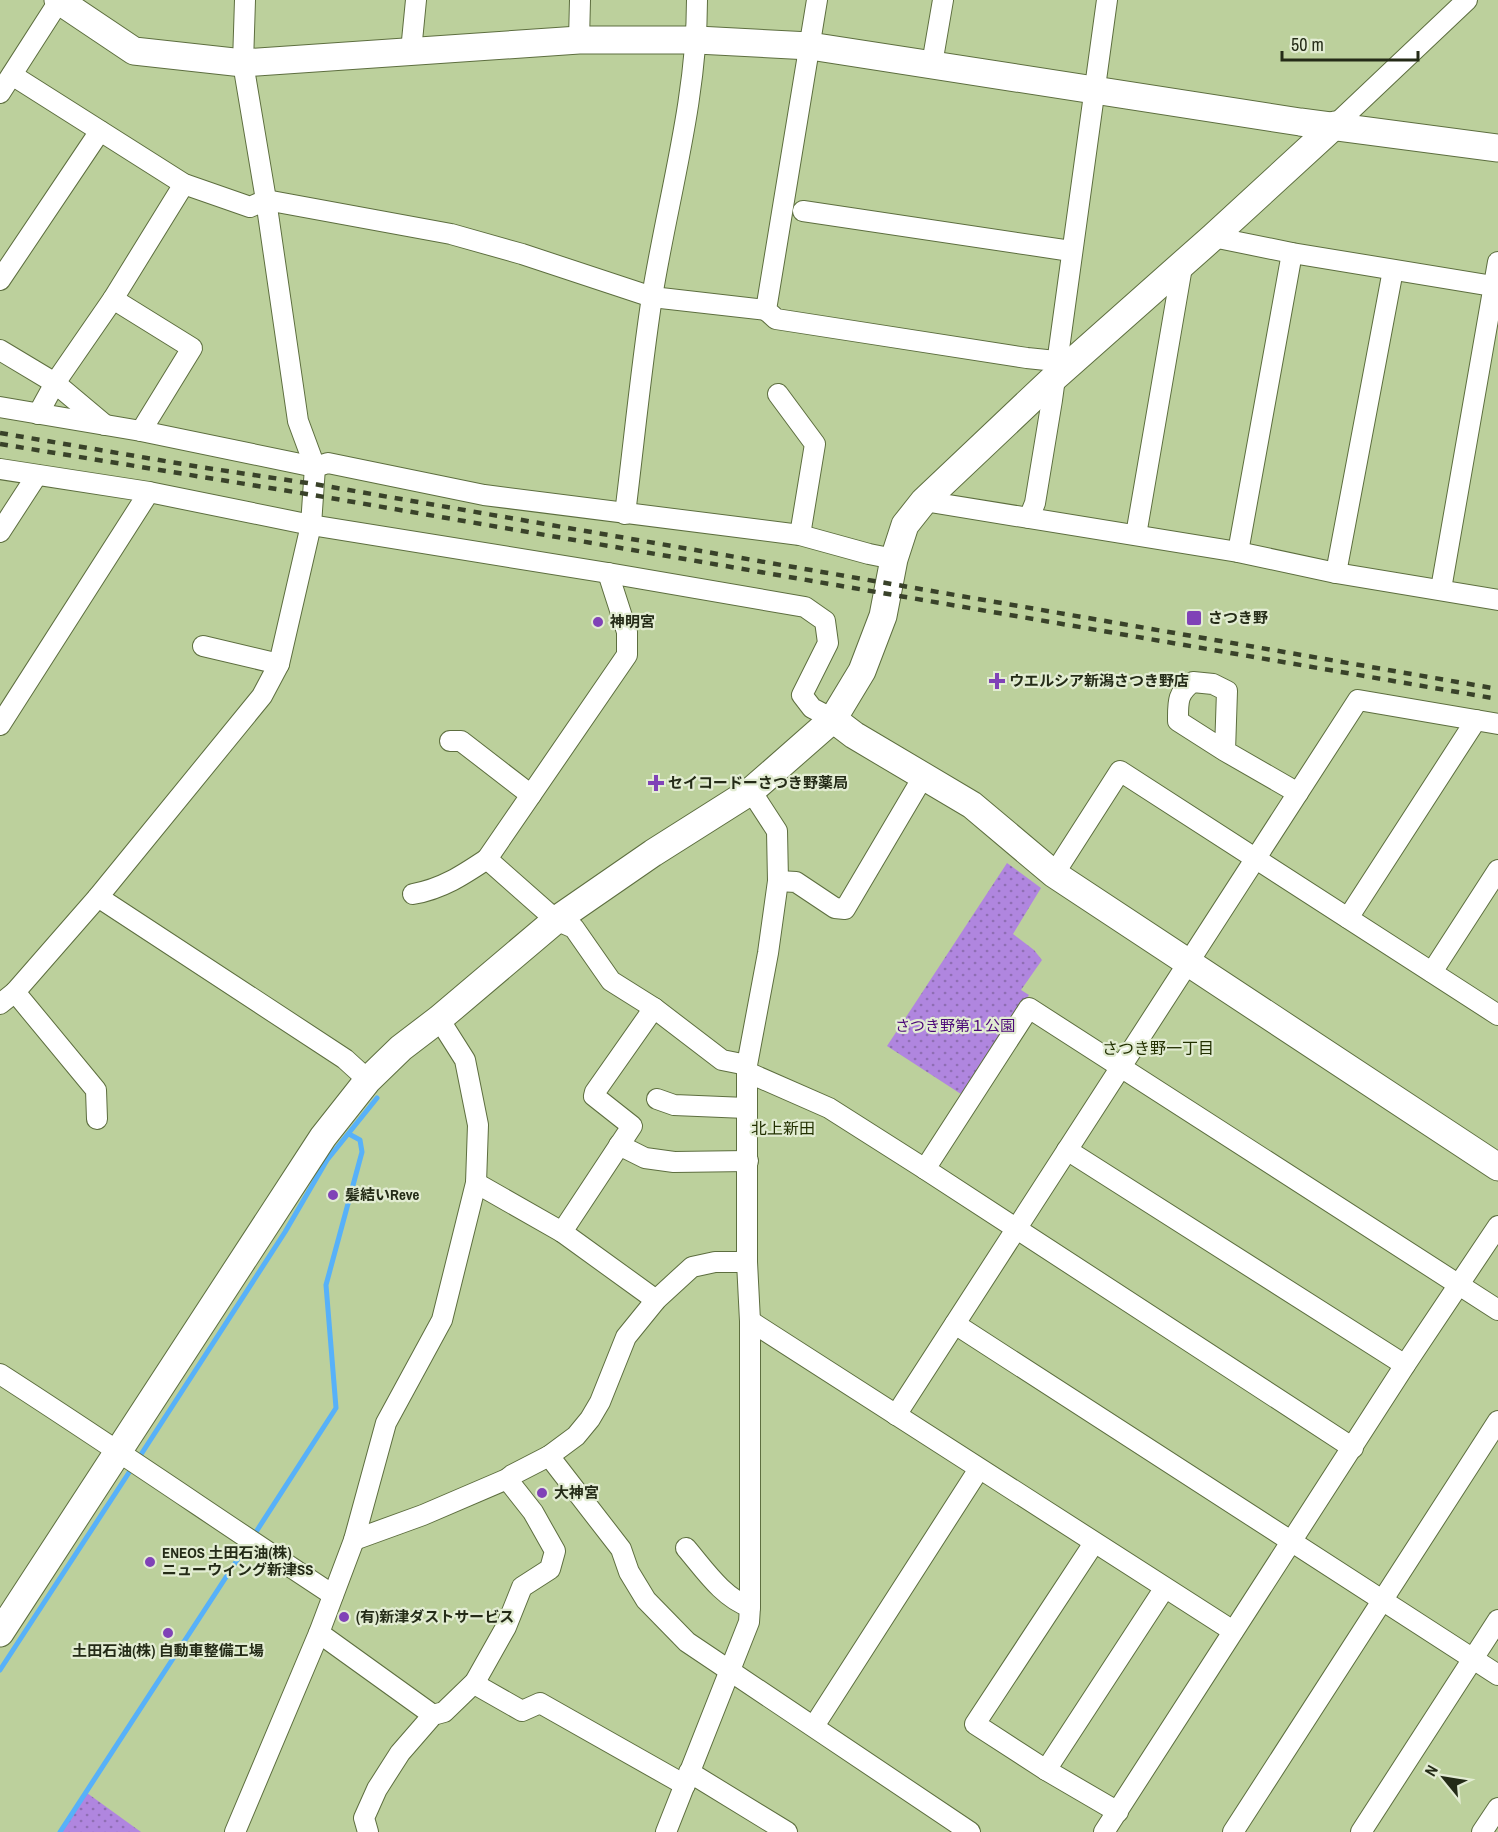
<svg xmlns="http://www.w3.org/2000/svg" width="1498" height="1832" font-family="'Archivo Narrow','Noto Sans JP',sans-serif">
	<defs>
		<pattern id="grass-dots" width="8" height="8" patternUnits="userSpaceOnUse" patternTransform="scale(1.5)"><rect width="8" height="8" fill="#b086df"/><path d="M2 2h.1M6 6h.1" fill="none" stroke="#8f6eb4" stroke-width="1.8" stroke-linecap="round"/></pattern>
	</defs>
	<rect width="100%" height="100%" fill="#bcd09c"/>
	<!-- grass -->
	<g fill="url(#grass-dots)">
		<path d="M1007,863L1041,888L1013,934L1034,950L1042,960L1021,990L1029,995L964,1096L887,1046Z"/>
		<path d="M87,1793L141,1832H61Z"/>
	</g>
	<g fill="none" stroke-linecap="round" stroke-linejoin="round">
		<!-- stream -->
		<g stroke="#57b1f9" stroke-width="5">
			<path d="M140,1456L285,1232L327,1160L377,1098"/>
			<path d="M254,1535L336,1408L326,1285L362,1152L360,1140L349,1134"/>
			<path d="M0,1670L130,1471"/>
			<path d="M60,1832L245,1548"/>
		</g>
		<defs>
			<g id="street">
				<path d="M817,0L766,310L776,319L1027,358L1056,361"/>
				<path d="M579,40L580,0"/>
				<path d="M411,51L416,0"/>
				<path d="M932,64L943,0"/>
				<path d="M12,75L184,184L250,207L266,200L451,234L522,254L652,297L766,310"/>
				<path d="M0,93L59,1"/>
				<path d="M1335,125L1467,0"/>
				<path d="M803,211L1071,251"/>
				<path d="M1213,237L1292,253L1498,287"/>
				<path d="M0,280L100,131"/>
				<path d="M113,299L192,348L141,431"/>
				<path d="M0,350L55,383L105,425"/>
				<path d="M778,394L815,444L800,535"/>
				<path d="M0,407L141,431L315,467L328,463L484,495L800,535L869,554L894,559"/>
				<path d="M38,414L55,383L113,299L184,184"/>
				<path d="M0,469L149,492L311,525L608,573L805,607L825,621L828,643L802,695L812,708L833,719"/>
				<path d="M924,501L1238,552L1336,573L1498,600"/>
				<path d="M625,514C634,442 641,369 652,297C668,198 697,100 697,0"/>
				<path d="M1029,518L1035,503L1052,400L1107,0"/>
				<path d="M0,532L37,475"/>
				<path d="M1136,535L1183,261"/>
				<path d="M1238,552L1292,253"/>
				<path d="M608,573L627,632V655L487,859L556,920L574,928L611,981L654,1008L722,1060L747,1065"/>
				<path d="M1336,573L1393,270"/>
				<path d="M1441,589L1498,262"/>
				<path d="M203,646L279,664"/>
				<path d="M0,725L149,492"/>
				<path d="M450,741H461L531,795"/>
				<path d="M1225,751L1227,691L1213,684L1193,682C1177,693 1178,702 1178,721L1225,751L1298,793"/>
				<path d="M1054,874L1120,771L1498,1015"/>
				<path d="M778,881L796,882L835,908L845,909L923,777"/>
				<path d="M413,894C442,889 463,875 487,859"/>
				<path d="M98,897L345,1059L368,1080"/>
				<path d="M1348,918L1476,720"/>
				<path d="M1432,972L1498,870"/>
				<path d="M15,992L96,1090L97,1119"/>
				<path d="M0,1004L15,992L98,897L262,696L279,664L311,525L315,467L298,421L266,200L243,63L245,0"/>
				<path d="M747,1072L829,1108L925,1169"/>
				<path d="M657,1099L674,1105L746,1108"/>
				<path d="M619,1145L645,1158L674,1162L748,1161"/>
				<path d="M1067,1150L1405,1365"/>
				<path d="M476,1183L562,1232L656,1300"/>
				<path d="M562,1232L632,1126L594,1096L595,1092L654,1008"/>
				<path d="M750,1321L1233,1631"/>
				<path d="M955,1324L1498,1675"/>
				<path d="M0,1374C112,1446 222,1522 333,1595"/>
				<path d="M896,1415L1358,700L1498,724"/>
				<path d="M1353,1448L925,1169L1029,1008L1498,1310"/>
				<path d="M549,1456L621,1549L629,1572L646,1600L687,1642L970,1832"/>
				<path d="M354,1540L423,1515L507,1479L512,1475L549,1456L576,1436L590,1419L600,1402L626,1337L656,1300L692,1267L715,1262H747"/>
				<path d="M1094,1543L975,1724L1046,1770L1118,1812"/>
				<path d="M686,1548C704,1569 723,1598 750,1607"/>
				<path d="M319,1633L433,1715"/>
				<path d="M475,1682L478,1686L522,1711L540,1703L685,1785"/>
				<path d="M814,1726L979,1469"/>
				<path d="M1046,1770L1164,1589"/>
				<path d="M689,1772L787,1832"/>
				<path d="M235,1832L319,1633L354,1540L386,1423L442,1320L476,1183L478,1125L465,1060L439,1019"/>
				<path d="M368,1832L364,1818L377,1789L400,1753L433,1715L444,1712L475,1682L506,1627L522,1587L550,1569L555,1551L533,1512L507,1479"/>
				<path d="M666,1832L749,1622L750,1607V1321L747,1262V1065L768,953L778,881L777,831L751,791"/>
				<path d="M1104,1832L1405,1365L1498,1226"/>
				<path d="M1233,1832L1498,1421"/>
				<path d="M1361,1832L1498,1620"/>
				<path d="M1482,1832L1498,1808"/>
			</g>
			<g id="secondary">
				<path d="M58,0L134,51L243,63L579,40H697L810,46L1300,122L1498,148"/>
				<path d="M833,719L854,735L972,805L1054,874L1498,1167"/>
				<path d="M0,1633L323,1137L368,1080L401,1048L439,1019L556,920L653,853L751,791L833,719L862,671L883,616L894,559L905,525L924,501L1054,378L1213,237L1335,125"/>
			</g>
		</defs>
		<!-- street casing -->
		<use href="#street" stroke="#5d6e3f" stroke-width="22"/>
		<!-- secondary casing -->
		<use href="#secondary" stroke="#5d6e3f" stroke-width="29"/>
		<!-- street -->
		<use href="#street" stroke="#fff" stroke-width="20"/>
		<!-- secondary -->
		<use href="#secondary" stroke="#fff" stroke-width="27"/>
		<!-- rail -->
		<g stroke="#394229" stroke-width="4.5" stroke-dasharray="8 8" stroke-linecap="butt">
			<path d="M0,433L200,467L314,484L1498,689"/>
			<path d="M0,444L313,495L1498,699"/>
		</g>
	</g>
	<!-- markers -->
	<g fill="#8042b7" stroke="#e2ecd2" stroke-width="2">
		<rect x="1186" y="610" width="16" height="16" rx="3"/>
		<circle cx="598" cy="622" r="6"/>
		<path d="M994 672h6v6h6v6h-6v6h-6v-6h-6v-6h6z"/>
		<path d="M653 774h6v6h6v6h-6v6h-6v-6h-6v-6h6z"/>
		<circle cx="333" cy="1195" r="6"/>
		<circle cx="542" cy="1493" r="6"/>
		<circle cx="150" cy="1562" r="6"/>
		<circle cx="344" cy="1617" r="6"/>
		<circle cx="168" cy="1633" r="6"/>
	</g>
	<g text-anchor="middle" stroke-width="4.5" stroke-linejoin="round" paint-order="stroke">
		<!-- poi labels -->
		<g font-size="15" font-weight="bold" fill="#242b17" stroke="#e2ecd2" text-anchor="start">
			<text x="1208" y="623">さつき野</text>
			<text x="610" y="627">神明宮</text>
			<text x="1009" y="686">ウエルシア新潟さつき野店</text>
			<text x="668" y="788">セイコードーさつき野薬局</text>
			<text x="345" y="1200">髪結いReve</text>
			<text x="554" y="1498">大神宮</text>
			<text x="162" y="1558">ENEOS 土田石油(株)<tspan x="162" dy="17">ニューウィング新津SS</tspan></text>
			<text x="356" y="1622">(有)新津ダストサービス</text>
			<text x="168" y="1656" text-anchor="middle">土田石油(株) 自動車整備工場</text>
		</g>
		<!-- park labels -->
		<g font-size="15" fill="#4b0878" stroke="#e2ecd2">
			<text x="955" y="1031">さつき野第１公園</text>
		</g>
		<!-- neighbourhood labels -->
		<g font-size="16" fill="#223000" stroke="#e2ecd2">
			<text x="1158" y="1054">さつき野一丁目</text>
			<text x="783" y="1134">北上新田</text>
		</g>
	</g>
	<!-- north arrow -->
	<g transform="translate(1444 1778) rotate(300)" stroke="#e2ecd2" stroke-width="4.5" paint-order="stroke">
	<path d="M0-4.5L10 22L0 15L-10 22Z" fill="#242b17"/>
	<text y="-9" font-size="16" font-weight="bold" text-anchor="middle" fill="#242b17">N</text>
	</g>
	<!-- scale -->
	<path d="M1282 51v9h136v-9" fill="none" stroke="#242b17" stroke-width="3"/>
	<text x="1291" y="51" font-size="18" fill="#242b17" stroke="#e2ecd2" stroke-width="4.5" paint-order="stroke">50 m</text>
</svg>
